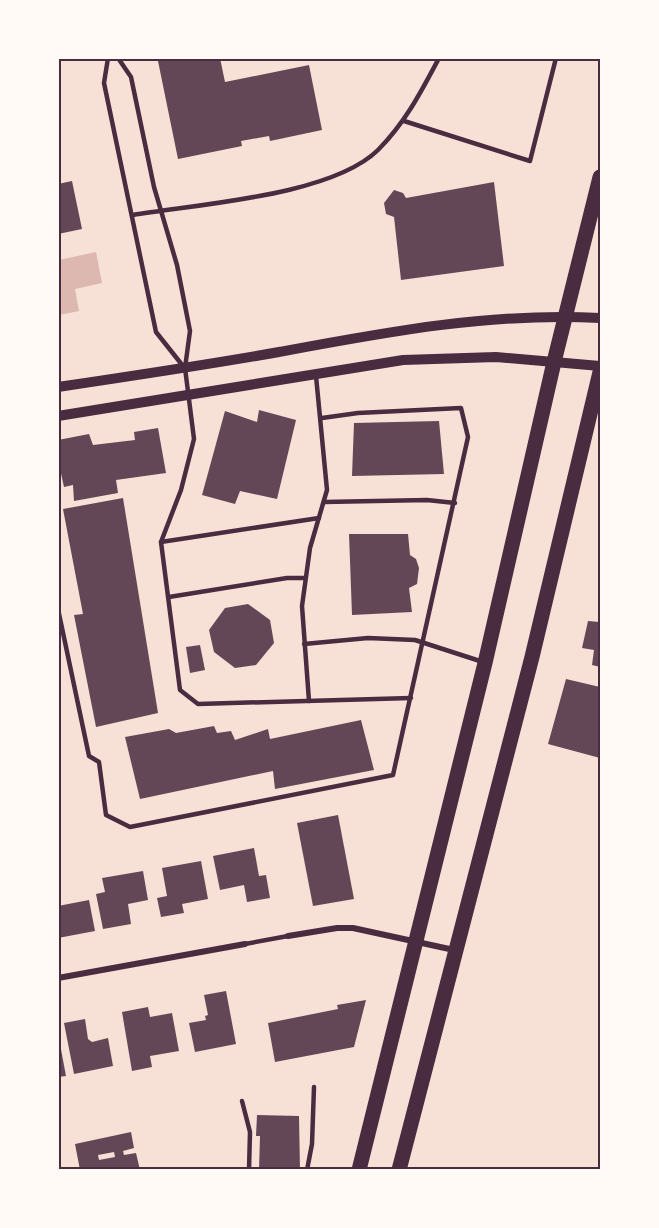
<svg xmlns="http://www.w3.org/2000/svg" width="659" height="1228" font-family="'Work Sans',sans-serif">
	<rect width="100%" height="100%" fill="#f7e1d7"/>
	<!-- water -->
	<path fill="#dcb8b0" d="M96,252L102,283L75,289L79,311L59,315V260Z"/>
	<!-- building -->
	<g fill="#644757" fill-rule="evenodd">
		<path d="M162,58H220L225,82L309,65L322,130L270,141L269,136L241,141L242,146L178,159L158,61Z"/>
		<path d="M72,181L82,229L58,234V184Z"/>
		<path d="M494,182L504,266L401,280L394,217L386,214L384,203L394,190L403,193L406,198Z"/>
		<path d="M259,410L296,420L277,499L240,491L235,504L202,495L225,411L257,422Z"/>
		<path d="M439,421L444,474L352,476L354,423Z"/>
		<path d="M158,428L166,473L116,480L118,493L74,501L73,485L64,487L58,460V440L89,434L93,445L135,440L134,432Z"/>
		<path d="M123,498L158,713L96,727L74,615L83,614L63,509Z"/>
		<path d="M349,534H408L410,555L416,559L419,568L417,584L409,588L412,612L352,615Z"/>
		<path d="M248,604L270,620L274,643L256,665L235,668L214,652L209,630L225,608Z"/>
		<path d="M600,618V667L592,665L594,650L582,648L588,621L599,622Z"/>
		<path d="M200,645L205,670L190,673L186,647Z"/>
		<path d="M566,679L600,687V758L548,744Z"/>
		<path d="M361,720L374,770L275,789L273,771L140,799L125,737L169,729L176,733L214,726L217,733L231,731L235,740L268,729L270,739Z"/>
		<path d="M338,815L354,899L313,906L297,823Z"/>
		<path d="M254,848L259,876L266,875L270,898L247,902L244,885L220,890L213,856Z"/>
		<path d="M201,861L208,899L182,904L184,913L161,917L157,898L167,896L162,868Z"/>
		<path d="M143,871L148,900L128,904L131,924L103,929L96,894L105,892L102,878Z"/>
		<path d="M89,900L95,931L58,938V906Z"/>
		<path d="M226,991L236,1044L195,1052L189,1023L206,1020L205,1016L208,1015L204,995Z"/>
		<path d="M366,1000L354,1047L275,1062L268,1023L338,1009L337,1005Z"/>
		<path d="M148,1007L150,1017L172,1013L179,1051L150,1056L152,1067L132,1071L122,1012Z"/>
		<path d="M85,1019L88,1039L92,1042L108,1038L113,1066L74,1074L64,1023Z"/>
		<path d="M60,1044L66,1076L58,1077V1045Z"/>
		<path d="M257,1115L299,1116L300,1170H259L260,1136H256Z"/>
		<path d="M131,1132L134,1148L123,1151L124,1155L136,1153L140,1170H80L75,1144ZM114,1152L115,1157L99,1160L98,1155Z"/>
	</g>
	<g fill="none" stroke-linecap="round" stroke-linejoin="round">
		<!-- service -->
		<g stroke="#4a2c40" stroke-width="4.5">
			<path d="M108,58L104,83L156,332L183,366"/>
			<path d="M118,58L131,77L154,187L177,265L190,331L185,368L194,439L181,490L161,542L180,690L198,704L411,698"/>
			<path d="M404,121L530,161L556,58"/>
			<path d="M133,215C198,204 331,196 378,150C405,123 421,92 439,58"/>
			<path d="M324,502L427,500L455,503"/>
			<path d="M161,542L319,518"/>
			<path d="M169,597L287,578H305"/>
			<path d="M58,609L89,756L99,762L106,815L130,827L393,775L468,437L461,408L358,413L322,418"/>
			<path d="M304,644L368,638L415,640L483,662"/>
			<path d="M309,701L302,606L310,548L327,490L316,376"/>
			<path d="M245,944L288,936"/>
			<path d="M242,1101L250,1132L249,1170"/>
			<path d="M307,1170L312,1144L314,1087"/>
		</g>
		<!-- minor -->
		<g stroke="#4a2c40" stroke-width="6">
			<path d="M288,936L337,928H353L454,950"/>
			<path d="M58,978L245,944"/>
		</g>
		<!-- tertiary -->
		<g stroke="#4a2c40" stroke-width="10">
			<path d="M58,387C132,376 206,365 279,352C386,332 492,312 600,318"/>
			<path d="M58,416L403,360L496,357L600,366"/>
		</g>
		<!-- primary -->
		<g stroke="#4a2c40" stroke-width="15">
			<path d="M359,1170L485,663L554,362L600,177"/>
			<path d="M399,1170L532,657L600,372"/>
		</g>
	</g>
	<!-- border -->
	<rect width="659" height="1228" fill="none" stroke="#fffaf5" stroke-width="120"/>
	<rect x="60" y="60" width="539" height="1108" fill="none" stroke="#4a2c40" stroke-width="2"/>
</svg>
